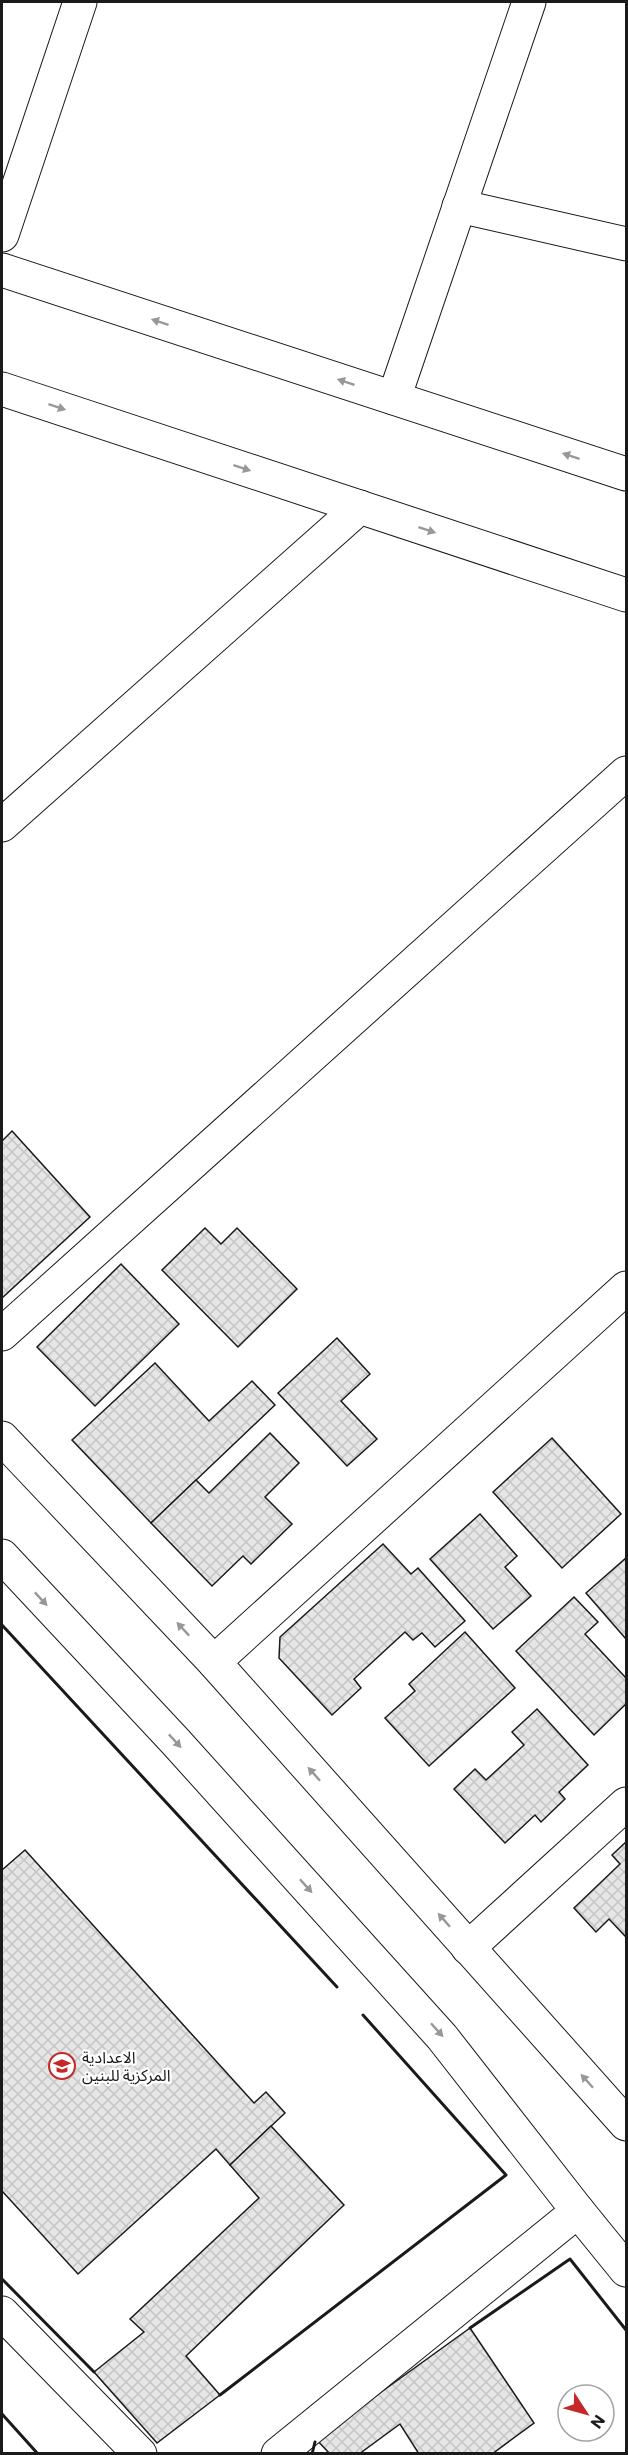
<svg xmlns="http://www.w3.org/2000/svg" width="628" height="2455" font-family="Commissioner,'Noto Sans Arabic',sans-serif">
	<defs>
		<pattern id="building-cross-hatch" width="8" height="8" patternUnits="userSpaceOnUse" patternTransform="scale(1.5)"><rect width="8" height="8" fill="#e6e6e6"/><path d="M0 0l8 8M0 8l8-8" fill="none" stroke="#c5c5c5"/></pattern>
	</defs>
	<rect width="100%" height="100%" fill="#fff"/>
	<!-- building -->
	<g fill="url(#building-cross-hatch)" stroke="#1a1a1a" stroke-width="1.5">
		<path d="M12,1131L90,1217L2,1298V1141Z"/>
		<path d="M205,1228L221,1244L237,1228L297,1289L238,1347L162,1270Z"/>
		<path d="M121,1264L179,1324L95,1406L37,1347Z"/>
		<path d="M337,1338L370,1374L341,1401L377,1439L347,1466L278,1393Z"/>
		<path d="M155,1363L209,1421L252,1381L275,1405L151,1523L72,1440Z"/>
		<path d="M270,1433L299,1463L265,1497L292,1524L251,1564L243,1556L212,1586L151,1523L196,1480L209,1493Z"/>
		<path d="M552,1438L621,1514L562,1568L493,1492Z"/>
		<path d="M480,1514L517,1556L505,1567L531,1596L493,1629L430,1559Z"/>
		<path d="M383,1544L411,1574L418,1568L465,1621L435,1647L422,1633L413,1640L405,1632L354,1679L361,1688L332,1715L279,1658L280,1637Z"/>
		<path d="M626,1558V1639L586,1593Z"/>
		<path d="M574,1597L598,1622L585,1634L626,1678V1704L594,1735L516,1651Z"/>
		<path d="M465,1632L515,1688L429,1766L385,1718L415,1691L409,1684Z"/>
		<path d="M537,1709L588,1765L559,1792L565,1799L541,1822L535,1815L505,1843L454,1789L475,1769L486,1780L524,1745L512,1732Z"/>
		<path d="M626,1842V1937L609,1919L596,1932L574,1908L620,1864L612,1855Z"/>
		<path d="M25,1850L254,2103L266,2092L285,2113L230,2165L216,2149L78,2274L2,2191V1870Z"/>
		<path d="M271,2126L344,2205L186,2356L220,2395L157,2443L94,2372L144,2332L130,2319L259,2198L230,2165Z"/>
		<path d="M470,2328L534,2423L492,2454H419L400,2424L359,2454H330L316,2439Z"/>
	</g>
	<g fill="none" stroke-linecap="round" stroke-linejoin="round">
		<defs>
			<g id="minor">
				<path d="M459,206L626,244"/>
				<path d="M2,235L80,2"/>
				<path d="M394,398L529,2"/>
				<path d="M2,825L360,507"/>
				<path d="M2,1334L626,773"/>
				<path d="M214,1662L626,1288"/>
				<path d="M468,1948L626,1804"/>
				<path d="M2,2313L140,2454"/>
				<path d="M278,2454L578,2211"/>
			</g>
			<g id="tertiary">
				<path d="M2,270L626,474"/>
				<path d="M2,389L626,595"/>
			</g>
			<g id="secondary">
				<path d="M2,1438L214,1662L626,2124"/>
				<path d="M2,1556L175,1741L442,2037L578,2211L626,2270"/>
			</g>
		</defs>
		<!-- minor casing -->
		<use href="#minor" stroke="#1a1a1a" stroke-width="35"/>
		<!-- tertiary casing -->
		<use href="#tertiary" stroke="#1a1a1a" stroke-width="35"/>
		<!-- secondary casing -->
		<use href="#secondary" stroke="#1a1a1a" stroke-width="35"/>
		<!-- minor -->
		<use href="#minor" stroke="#fff" stroke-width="33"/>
		<!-- tertiary -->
		<use href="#tertiary" stroke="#fff" stroke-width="33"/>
		<!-- secondary -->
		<use href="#secondary" stroke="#fff" stroke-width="33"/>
		<!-- wall -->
		<g stroke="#1a1a1a" stroke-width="3">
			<path d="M2,1625L337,1987"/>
			<path d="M2,2279L94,2372"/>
			<path d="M470,2328L570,2259L626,2330"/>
			<path d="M220,2395L506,2175L363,2015"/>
			<path d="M2,2414L38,2454"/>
			<path d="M312,2454L315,2442"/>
		</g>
	</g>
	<!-- one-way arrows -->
	<defs><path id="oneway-solid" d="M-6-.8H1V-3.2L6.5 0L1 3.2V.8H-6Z" transform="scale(1.5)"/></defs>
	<g fill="#989898">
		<use href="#oneway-solid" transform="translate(160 322) rotate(-162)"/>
		<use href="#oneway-solid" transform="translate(346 382) rotate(-162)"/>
		<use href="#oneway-solid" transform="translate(57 407) rotate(18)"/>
		<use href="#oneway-solid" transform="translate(571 456) rotate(-162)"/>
		<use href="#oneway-solid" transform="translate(242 468) rotate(18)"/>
		<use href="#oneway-solid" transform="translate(427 530) rotate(18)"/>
		<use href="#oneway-solid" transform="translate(41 1599) rotate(47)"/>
		<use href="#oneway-solid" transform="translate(183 1629) rotate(-133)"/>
		<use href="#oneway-solid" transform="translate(175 1741) rotate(47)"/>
		<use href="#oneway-solid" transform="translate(314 1774) rotate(-132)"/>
		<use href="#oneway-solid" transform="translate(306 1886) rotate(48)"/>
		<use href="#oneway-solid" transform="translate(444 1920) rotate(-131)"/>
		<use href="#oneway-solid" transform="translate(437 2030) rotate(48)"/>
		<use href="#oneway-solid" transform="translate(587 2081) rotate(-132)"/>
	</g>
	<!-- icons -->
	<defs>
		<symbol id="school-ring" viewBox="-11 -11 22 22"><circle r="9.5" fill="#fff" stroke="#c62828" stroke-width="1.5"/><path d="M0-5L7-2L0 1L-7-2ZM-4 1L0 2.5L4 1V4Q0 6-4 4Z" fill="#c62828"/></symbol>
	</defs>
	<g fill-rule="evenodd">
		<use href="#school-ring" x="47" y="2051" width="30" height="30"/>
	</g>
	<g text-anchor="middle" stroke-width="4.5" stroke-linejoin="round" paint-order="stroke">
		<!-- poi labels -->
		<g font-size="16" fill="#1a1a1a" stroke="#fff" text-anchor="start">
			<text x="82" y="2063">الاعدادية<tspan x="82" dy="18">المركزية للبنين</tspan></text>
		</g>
	</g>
	<!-- border -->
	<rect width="628" height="2455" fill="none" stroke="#1a1a1a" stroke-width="6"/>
	<!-- north arrow -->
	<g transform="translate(586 2413) rotate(126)"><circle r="28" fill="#ffffff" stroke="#a3a3a3" stroke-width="1.5"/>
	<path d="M0-4.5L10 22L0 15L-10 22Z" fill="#c62828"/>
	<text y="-9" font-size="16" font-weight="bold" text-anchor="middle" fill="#1a1a1a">N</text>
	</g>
</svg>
